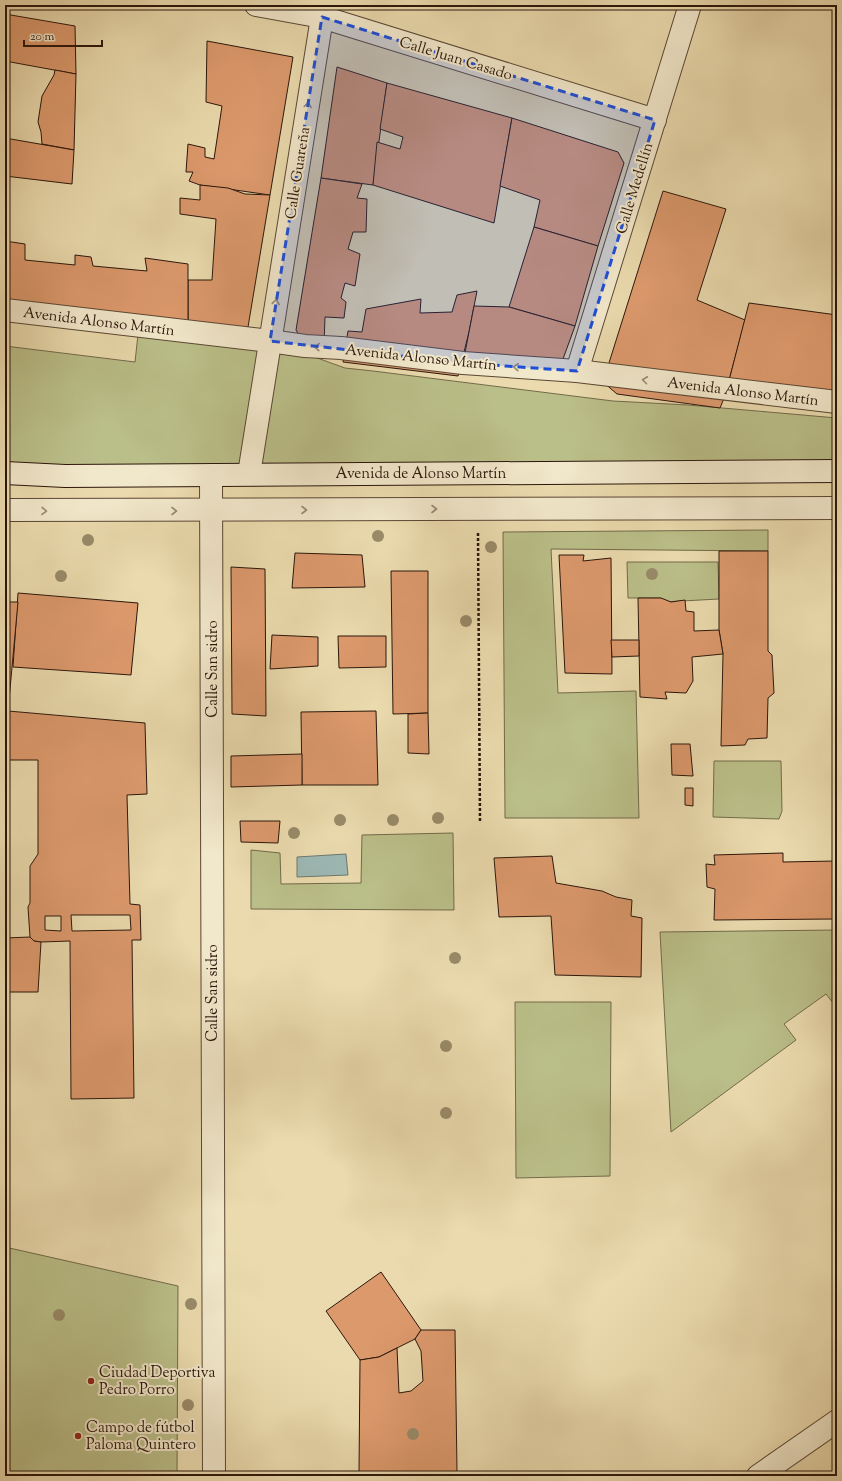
<svg xmlns="http://www.w3.org/2000/svg" width="842" height="1481" font-family="'Sorts Mill Goudy',serif">
	<rect width="100%" height="100%" fill="#eadaad"/>
	<filter id="stains"><feTurbulence type="fractalNoise" baseFrequency=".005" numOctaves="4"/><feColorMatrix values="0 0 0 0 .2 0 0 0 0 .09 0 0 0 0 .02 0 0 0 .5 -.17"/></filter>
	<radialGradient id="worn" r=".72"><stop offset=".6" stop-color="#630" stop-opacity="0"/><stop offset="1" stop-color="#630" stop-opacity=".3"/></radialGradient>
	<!-- green -->
	<g fill="#babe88" stroke="#726a4a">
		<path d="M139,325L270,341L345,368L373,371L613,401L688,405L837,418V471L5,473V346L135,362Z"/>
		<path d="M768,530V551L551,549L558,693L636,691L639,818H505L503,532Z"/>
		<path d="M627,562H718L719,599L663,602L661,598H628Z"/>
		<path d="M714,761H781L782,811L779,819L713,817Z"/>
		<path d="M453,833L454,910L251,909V850L280,853L281,884L361,883L362,835Z"/>
		<path d="M837,930V1008L826,994L784,1024L796,1040L671,1132L660,932Z"/>
		<path d="M515,1002H611L610,1176L516,1178Z"/>
		<path d="M5,1247L178,1286L177,1476H5Z"/>
	</g>
	<!-- water -->
	<path fill="#9cb8b4" stroke="#6f7770" d="M346,854L348,875L297,877V857Z"/>
	<!-- building -->
	<g fill="#dc996c" stroke="#2b160b" fill-rule="evenodd">
		<path d="M5,14L75,26L76,74L5,61Z"/>
		<path d="M207,41L293,57L270,195L200,185L189,181L193,172H186L188,144L205,148V157L214,159L222,106L206,102Z"/>
		<path d="M337,67L387,83L373,185L321,178Z"/>
		<path d="M55,70L76,74L74,150L42,144L41,132L38,122L42,96L54,75Z"/>
		<path d="M387,83L512,118L494,223L373,185L377,142L400,149L403,137L380,129Z"/>
		<path d="M512,118L618,152L624,163L598,246L534,227L540,200L500,186Z"/>
		<path d="M5,138L74,150L72,184L5,176Z"/>
		<path d="M321,178L362,184L357,198L367,199L366,232H353L348,249L360,254L355,286L345,283L341,298L346,302L344,318L325,317L324,344L305,346L296,330Z"/>
		<path d="M200,185L228,188L245,194L270,195L247,333L188,340V280H212L216,219L180,214V198L200,200Z"/>
		<path d="M663,191L726,209L697,300L745,320L725,396L720,408L617,394L603,382Z"/>
		<path d="M534,227L598,246L575,326L509,307Z"/>
		<path d="M5,241L25,244V260L75,265V255L91,257L93,266L147,271L145,258L188,264V340L5,318Z"/>
		<path d="M477,291L469,332L458,376L343,362L348,331L362,332L366,309L421,299L420,313L452,312L457,295Z"/>
		<path d="M749,303L837,315V410L725,396Z"/>
		<path d="M474,306L509,307L575,326L559,370L463,363Z"/>
		<path d="M719,551H768V651L772,655L774,693L768,698L767,738L748,739L745,745L721,746L723,654L719,630Z"/>
		<path d="M295,553L362,555L365,587L292,588Z"/>
		<path d="M559,555H584L583,561L611,558L612,674L565,673Z"/>
		<path d="M231,567L265,569L266,716L232,714Z"/>
		<path d="M391,571H428V713L393,714Z"/>
		<path d="M18,593L138,603L131,675L13,667Z"/>
		<path d="M638,598H661L671,602L685,600L686,611L694,612V631L719,630L723,654L692,657L693,681L686,693L665,692L667,699L640,697Z"/>
		<path d="M5,602H18L8,711L145,723L147,794L127,795L130,904L140,905L141,940H132L134,1098L71,1099L70,941L41,942L34,941L30,937L28,907L30,903V866L38,854V760H5ZM71,915H130L131,930L72,931ZM45,916H61V931L45,930Z"/>
		<path d="M272,635L318,637V666L270,669Z"/>
		<path d="M338,636H386V667L339,668Z"/>
		<path d="M611,640H639V656L612,657Z"/>
		<path d="M376,711L378,785H302L301,712Z"/>
		<path d="M428,713L429,754L408,753V714Z"/>
		<path d="M671,744H690L693,776L672,775Z"/>
		<path d="M302,754V785L231,787V756Z"/>
		<path d="M685,788H693V806L685,805Z"/>
		<path d="M240,821H280L278,843L241,842Z"/>
		<path d="M783,853V862L836,861L835,919L714,920L715,889L707,887L706,864L715,865L714,855Z"/>
		<path d="M552,856L556,883L602,891L616,897L632,900L631,916L642,918L641,977L555,975L551,916L499,917L494,858Z"/>
		<path d="M30,937L34,941L41,942L38,992H5V938Z"/>
		<path d="M381,1272L421,1330L415,1339L379,1357L360,1360L326,1311Z"/>
		<path d="M421,1330H455L457,1472L432,1473V1476H383L382,1475L359,1473L360,1360L379,1357L397,1348L399,1393L411,1391L423,1381L421,1351L415,1339Z"/>
	</g>
	<g fill="none" stroke-linecap="round" stroke-linejoin="round">
		<defs>
			<g id="street">
				<path d="M256,5L322,17L655,120"/>
				<path d="M5,310L270,341L305,346L341,348L463,363L577,371L837,402"/>
				<path d="M577,371L690,5"/>
				<path d="M249,474L324,5"/>
				<path d="M211,475L214,1476"/>
				<path d="M5,510L837,508"/>
				<path d="M758,1476L837,1421"/>
			</g>
			<path id="secondary" d="M5,473L65,476L837,471"/>
		</defs>
		<!-- street casing -->
		<use href="#street" stroke="#5b4734" stroke-width="24"/>
		<!-- secondary casing -->
		<use href="#secondary" stroke="#2b160b" stroke-width="24"/>
		<!-- path -->
		<path stroke="#2b160b" stroke-width="2.5" stroke-dasharray="3 2" stroke-linecap="butt" d="M478,533L480,822"/>
		<!-- street -->
		<use href="#street" stroke="#f1e7ca" stroke-width="22"/>
		<!-- secondary -->
		<use href="#secondary" stroke="#f1e7ca" stroke-width="22"/>
	</g>
	<!-- trees -->
	<g fill="#998a68">
		<circle cx="378" cy="536" r="6"/>
		<circle cx="88" cy="540" r="6"/>
		<circle cx="491" cy="547" r="6"/>
		<circle cx="652" cy="574" r="6"/>
		<circle cx="61" cy="576" r="6"/>
		<circle cx="466" cy="621" r="6"/>
		<circle cx="438" cy="818" r="6"/>
		<circle cx="340" cy="820" r="6"/>
		<circle cx="393" cy="820" r="6"/>
		<circle cx="294" cy="833" r="6"/>
		<circle cx="455" cy="958" r="6"/>
		<circle cx="446" cy="1046" r="6"/>
		<circle cx="446" cy="1113" r="6"/>
		<circle cx="191" cy="1304" r="6"/>
		<circle cx="59" cy="1315" r="6"/>
		<circle cx="188" cy="1405" r="6"/>
		<circle cx="413" cy="1434" r="6"/>
	</g>
	<!-- one-way arrows -->
	<defs><path id="oneway-chevron" d="M-2-3.5L2.5 0L-2 3.5" fill="none" stroke-width="1.6" stroke-linecap="round" stroke-linejoin="round"/></defs>
	<g stroke="#988974">
		<use href="#oneway-chevron" transform="translate(308 105) rotate(-81)"/>
		<use href="#oneway-chevron" transform="translate(276 302) rotate(-81)"/>
		<use href="#oneway-chevron" transform="translate(317 347) rotate(-177)"/>
		<use href="#oneway-chevron" transform="translate(516 367) rotate(-176)"/>
		<use href="#oneway-chevron" transform="translate(645 380) rotate(-173)"/>
		<use href="#oneway-chevron" transform="translate(434 509)"/>
		<use href="#oneway-chevron" transform="translate(304 510)"/>
		<use href="#oneway-chevron" transform="translate(44 511) rotate(1)"/>
		<use href="#oneway-chevron" transform="translate(174 511)"/>
	</g>
	<!-- marked area -->
	<path fill="#1d4ed8" fill-opacity="0.2" stroke="#1d4ed8" stroke-width="3" stroke-dasharray="8 5" stroke-linejoin="round" d="M322,17L655,120L577,371L463,363L270,341Z"/>
	<!-- markers -->
	<g fill="#8f2418" stroke="#f1e7ca" stroke-width="1.5">
		<circle cx="91" cy="1381" r="4"/>
		<circle cx="78" cy="1436" r="4"/>
	</g>
	<g text-anchor="middle" stroke-width="4" stroke-linejoin="round" paint-order="stroke">
		<!-- street labels -->
		<g font-size="15" fill="#2b160b" stroke="#f1e7ca">
			<text transform="translate(456 58) rotate(17)" y="5">Calle Juan Casado</text>
			<text transform="translate(297 173) rotate(-81)" y="5">Calle Guareña</text>
			<text transform="translate(634 188) rotate(-73)" y="5">Calle Medellín</text>
			<text transform="translate(99 321) rotate(7)" y="5">Avenida Alonso Martín</text>
			<text transform="translate(421 357) rotate(6)" y="5">Avenida Alonso Martín</text>
			<text transform="translate(743 391) rotate(7)" y="5">Avenida Alonso Martín</text>
			<text x="421" y="478">Avenida de Alonso Martín</text>
			<text transform="translate(212 669) rotate(-90)" y="5">Calle San sidro</text>
			<text transform="translate(212 993) rotate(-90)" y="5">Calle San sidro</text>
		</g>
		<!-- poi labels -->
		<g font-size="15" fill="#2b160b" stroke="#f1e7ca" text-anchor="start">
			<text x="99" y="1377">Ciudad Deportiva<tspan x="99" dy="17">Pedro Porro</tspan></text>
			<text x="86" y="1432">Campo de fútbol<tspan x="86" dy="17">Paloma Quintero</tspan></text>
		</g>
	</g>
	<!-- margin -->
	<rect width="842" height="1481" fill="none" stroke="#eadaad" stroke-width="20"/>
	<rect x="6" y="6" width="830" height="1469" fill="none" stroke="#2b160b" stroke-width="2"/>
	<rect x="10" y="10" width="822" height="1461" fill="none" stroke="#2b160b"/>
	<!-- scale -->
	<path d="M24 40v6h78v-6" fill="none" stroke="#2b160b" stroke-width="2"/>
	<text x="30" y="40" font-size="12" fill="#2b160b" stroke="#f1e7ca" stroke-width="3" paint-order="stroke">20 m</text>
	<rect width="100%" height="100%" filter="url(#stains)"/>
	<rect width="100%" height="100%" fill="url(#worn)"/>
</svg>
